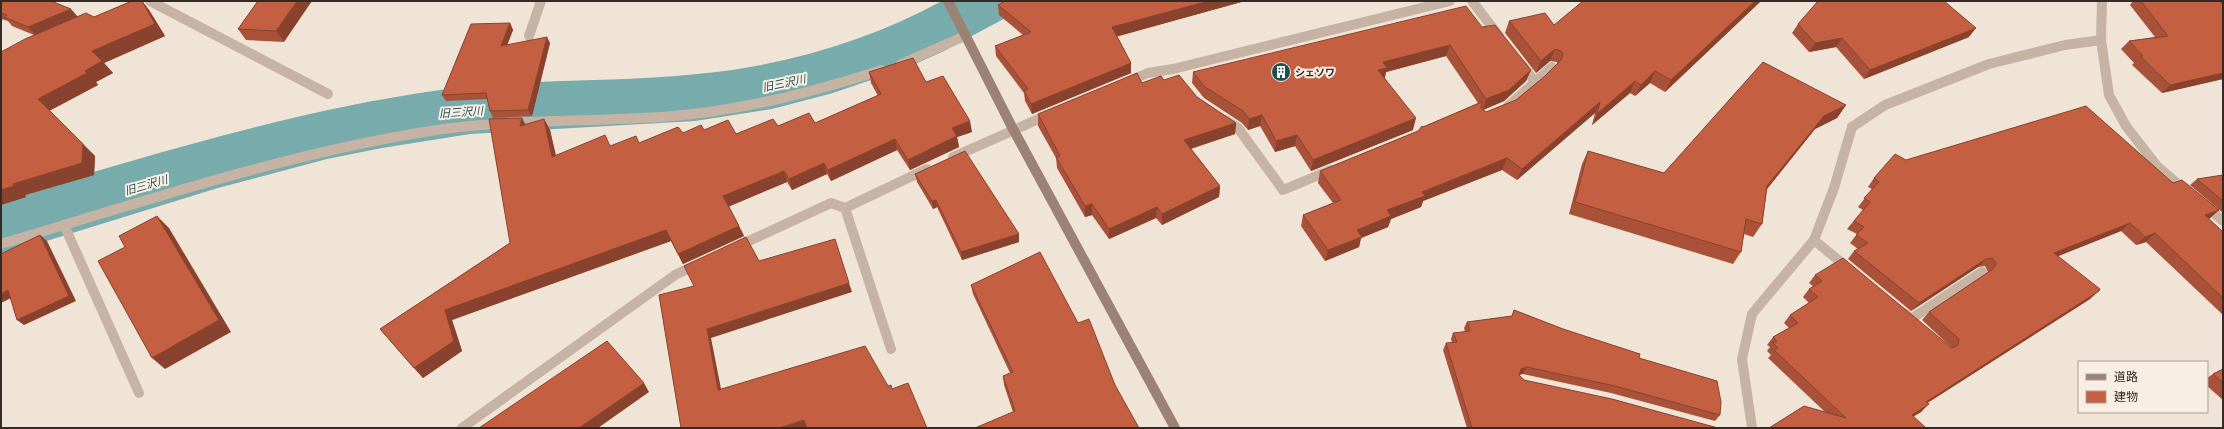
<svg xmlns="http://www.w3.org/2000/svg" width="2224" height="429" font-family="Barlow,'Noto Sans JP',sans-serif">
	<rect width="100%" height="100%" fill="#f0e4d7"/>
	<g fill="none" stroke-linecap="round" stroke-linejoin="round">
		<!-- river -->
		<path fill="#77abac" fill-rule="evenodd" d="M942,1H1020L1011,15L942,52L906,68L833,93L772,109L695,121L470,134L382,148L327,159L218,188L1,255V199C145,157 290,111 440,90C525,78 611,83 697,74C783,66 866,42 942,1Z"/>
		<!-- lane -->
		<g stroke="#c7b3a4" stroke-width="10">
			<path d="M1472,1L1499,36"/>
			<path d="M529,36L541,1"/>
			<path d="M1521,64L1536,83"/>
			<path d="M1506,108L1552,67"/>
			<path d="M1225,120L1238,128L1283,190L1331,170"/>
			<path d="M1852,127L1885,105L1989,64L2065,45L2101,40"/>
			<path d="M845,208L891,349"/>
			<path d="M64,225L139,393"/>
			<path d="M1814,240L1849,269"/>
			<path d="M1904,313L1911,319L1982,272"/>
		</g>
		<!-- street -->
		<g stroke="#c7b3a4" stroke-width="10">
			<path d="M150,1L328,94"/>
			<path d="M2102,1L2101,40L2109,95L2126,126L2157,166L2186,191"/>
			<path d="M901,64L965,36"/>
			<path d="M1127,82L1148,73L1173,69L1450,1"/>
			<path d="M953,157L1050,114"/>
			<path d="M2205,206L2223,221"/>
			<path d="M1,244C142,202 285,154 430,131C507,119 584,122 661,117C737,112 810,93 882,70"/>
			<path d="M736,247L831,203L845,208L927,169"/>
			<path d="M462,428L675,275L698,264"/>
			<path d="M1752,428L1742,359L1752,314L1814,240L1834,188L1852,127"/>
		</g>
		<!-- secondary -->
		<path stroke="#9b8275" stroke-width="10" d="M948,1L1013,129L1175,428"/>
	</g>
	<!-- wall -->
	<g fill="#a95239">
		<path d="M1,1L78,17H94L132,1H142L149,10L165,36L104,63L113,73L96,82L98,85L49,111L95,156L94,175L25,195L26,197L1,205V52L34,35L12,26L8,21L1,19Z"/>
		<path d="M258,1L284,42L246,40L238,29Z"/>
		<path d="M1005,1H1245L1117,36L1131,63V73L1032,114L1025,101L1024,93L996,56L995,46L1023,35L999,15L998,5Z"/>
		<path d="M1761,1L1665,92L1650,83L1635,96L1630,93L1592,125L1595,113L1517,180L1502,170L1423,201L1421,207L1391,219L1388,227L1361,238L1359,247L1325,261L1301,226L1303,215L1333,203L1318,183L1320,171L1418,131L1423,127L1478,103L1446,56L1386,72L1385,78L1413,130L1311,171L1295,146L1275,152L1260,126L1248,130L1242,123L1204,98L1192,83L1193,72L1482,27L1531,70L1526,81L1504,101L1483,110L1486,112L1516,100L1545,76L1557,64V62L1550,61L1536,73L1505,33L1509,21L1554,25Z"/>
		<path d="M2133,1H2218L2223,3V79L2162,93L2132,65L2134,63L2121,49L2129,41L2155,37L2130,5Z"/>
		<path d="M510,23L513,30L507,45L550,43L532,116L493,118L490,111L488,99L446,101L442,95Z"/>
		<path d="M1798,24L1969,37L1864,79L1836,47L1809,52L1792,33Z"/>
		<path d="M869,72L926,82L972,132L957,137L959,147L910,170L897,150L831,181L827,174L792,190L787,182L729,206L744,236L683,264L671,241L452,320L462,351L423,378L380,329L510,243L526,125L544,119L550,130L556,155L610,146L639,143L683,133L704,130L736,134L778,126L815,123L878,96L871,83Z"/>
		<path d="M1164,80L1197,97L1236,123L1235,134L1191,149L1220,186L1219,197L1162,225L1156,218L1109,239L1092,215L1085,217L1057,168L1056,158L1038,126V114L1142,83Z"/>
		<path d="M1846,105L1837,118L1815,129L1767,189L1762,224L1753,237L1744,234L1741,252L1733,264L1569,214L1582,164L1588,151L1664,173Z"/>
		<path d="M1906,160L2173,183L2219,210L2209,219L2223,232V314H2222L2146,242L2136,245L2121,231L2058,256L2090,299L1927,403L1921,412L1914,416L1769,428L1825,412L1768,358L1771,355L1767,351L1770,347L1767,345L1773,337L1789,328L1784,323L1790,315L1809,303L1803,297L1809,289L1813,286L1809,283L1815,275L1951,347L1922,320L1929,312L1988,273V272L1985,266L1978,267L1911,311L1848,259L1854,251L1858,249L1850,243L1857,234L1847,229L1863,210L1858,207L1872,189L1868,187L1874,178Z"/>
		<path d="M915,174L1019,234V242L962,260L937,207L933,209L917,182Z"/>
		<path d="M2223,175V213L2190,185L2197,179Z"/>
		<path d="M971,285L1078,323L1115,385L1013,412L1004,385L1003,376L1010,373L973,294Z"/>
		<path d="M1514,310L1639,358L1720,415L1715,421L1611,393L1523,374L1519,375L1524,380L1718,428H1467L1443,350L1446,343H1452L1451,339L1453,333L1465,332L1464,328L1467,322L1512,316Z"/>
		<path d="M2223,369V400L2207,386V378L2213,374Z"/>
	</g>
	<!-- shaded-wall -->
	<g fill="#89422e">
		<path d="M142,1L149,10L165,36L104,63L113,73L96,82L98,85L49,111L38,99L85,71L92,51Z"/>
		<path d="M297,1H312L284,42L276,31Z"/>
		<path d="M1209,1H1245L1112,38V27Z"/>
		<path d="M1755,1H1761L1665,92L1671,80Z"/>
		<path d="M71,9L79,18L37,36L28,27Z"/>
		<path d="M510,23L513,30L504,53L501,46Z"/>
		<path d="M1976,28L1969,37L1864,79L1870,70Z"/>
		<path d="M547,37L550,43L532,116L528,110Z"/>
		<path d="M1842,38L1836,47L1809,52L1815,43Z"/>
		<path d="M1450,45L1446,56L1386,72L1384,79L1378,70L1383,62Z"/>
		<path d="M1555,49L1550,61L1536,73L1541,61Z"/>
		<path d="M1131,63V73L1032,114L1031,104Z"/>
		<path d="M1531,70L1526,81L1504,101L1483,110L1486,99Z"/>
		<path d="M1655,71L1650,83L1635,96L1641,85Z"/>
		<path d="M2223,73V79L2162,93L2170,85Z"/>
		<path d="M1635,81L1630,93L1592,125L1597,114Z"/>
		<path d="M1600,102L1595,113L1517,180L1522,169Z"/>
		<path d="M1846,105L1837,118L1815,129L1759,199L1767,186L1824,116Z"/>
		<path d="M1262,115L1260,126L1248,130L1249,119Z"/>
		<path d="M522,118L528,129L520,126Z"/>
		<path d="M1416,118L1413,130L1311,171L1313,160Z"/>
		<path d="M544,119L550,130L558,168L552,157Z"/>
		<path d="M970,121L972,132L957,137L959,147L910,170L908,160L952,128Z"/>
		<path d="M1236,123L1235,134L1183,151L1184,140Z"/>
		<path d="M1297,135L1295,146L1275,152L1276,141Z"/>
		<path d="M895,139L897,150L831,181L828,170Z"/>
		<path d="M83,144L95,156L94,175L25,195L26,197L1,205V190Z"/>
		<path d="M1507,158L1502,170L1423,201L1421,207L1391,219L1388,227L1361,238L1359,247L1325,261L1328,250L1357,230L1387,210L1422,192Z"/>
		<path d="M824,163L827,174L792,190L789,179Z"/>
		<path d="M784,171L787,182L728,207L723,196Z"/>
		<path d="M1220,186L1219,197L1162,225V214Z"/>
		<path d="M936,200L937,207L933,209L932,201Z"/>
		<path d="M1092,204V215L1085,217V206Z"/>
		<path d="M1157,207L1156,218L1109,239V229Z"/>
		<path d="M2219,210L2210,218L2196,224L2205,215Z"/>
		<path d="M157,216L169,228L231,332L165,369L152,358Z"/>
		<path d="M2130,223L2121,231L2046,261L2054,253Z"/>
		<path d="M739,226L744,236L683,264L678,254Z"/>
		<path d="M666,230L671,241L452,320L462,351L423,378L414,368L445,310Z"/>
		<path d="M2155,233L2146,242L2136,245L2145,237Z"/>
		<path d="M1019,234V242L962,260L961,252Z"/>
		<path d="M40,235L47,241L76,301L24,325L17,320Z"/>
		<path d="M1986,259L1978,267L1911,311L1919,303Z"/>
		<path d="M849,283L852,292L711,338L723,399L718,390L707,329Z"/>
		<path d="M8,290L15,296L1,303V294Z"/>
		<path d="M2099,291L2090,299L1918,409L1926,402Z"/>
		<path d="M1527,367L1523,374L1517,375L1521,369Z"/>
		<path d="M644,383L649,392L598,428H579Z"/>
		<path d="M1929,404L1921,412L1904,422L1912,415Z"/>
		<path d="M804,420L807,428H779Z"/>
	</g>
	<!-- building -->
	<g fill="#c45f42" stroke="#89422e">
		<path d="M1,1H51L71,9L28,27L4,17L7,15L1,13Z"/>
		<path d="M132,1H142L155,24L92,51L102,61L85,71L87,73L38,99L83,144L82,163L13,184L14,186L1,190V52L25,39L86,13L94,17Z"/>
		<path d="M258,1H297L276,31L238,29Z"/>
		<path d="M1005,1H1209L1112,27L1131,63L1031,104L1024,91L1028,89L995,46L1031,32L998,5Z"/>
		<path d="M1583,1H1755L1671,80L1655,71L1641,85L1635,81L1597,114L1600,102L1522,169L1507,158L1422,192L1425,196L1387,210L1391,216L1357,230L1362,237L1328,250L1303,215L1341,200L1320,171L1418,131L1422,126L1423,127L1482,102L1481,108L1486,112L1516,100L1545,76L1561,60L1563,54L1561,51L1555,49L1541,61L1509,21L1545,13L1554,25Z"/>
		<path d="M1818,1H1944L1976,28L1870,70L1842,38L1815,43L1798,24Z"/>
		<path d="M2141,1H2218L2223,3V73L2170,85L2140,56H2143L2129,41L2168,36Z"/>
		<path d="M1466,6L1482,27L1495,25L1531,70L1509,90L1486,99L1450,45L1383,62L1387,68L1378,70L1416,118L1313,160L1297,135L1276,141L1262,115L1249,119L1243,111L1205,87L1193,72Z"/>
		<path d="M510,23L501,46L547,37L528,110L490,111L486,93L442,95L471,24Z"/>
		<path d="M913,58L926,82L943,76L970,121L952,128L957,136L908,160L895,139L828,170L824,163L789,179L784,171L723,196L739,226L678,254L666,230L445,310L454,341L414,368L380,329L510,243L489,119L522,118L520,126L544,119L552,157L605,135L610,146L636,136L639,143L678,127L683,133L701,125L704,130L728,120L736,134L773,119L778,126L809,113L815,123L881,94L869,72Z"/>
		<path d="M1763,62L1846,105L1824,116L1767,186L1762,224L1746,219L1741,252L1575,202L1588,151L1664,173Z"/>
		<path d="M1137,73L1142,83L1161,76L1164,80L1179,75L1197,97L1236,123L1184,140L1220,186L1162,214L1157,207L1109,229L1092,204L1085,206L1056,157L1060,156L1038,114Z"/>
		<path d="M2086,106L2173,183L2182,180L2219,210L2205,215L2223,232V298L2155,233L2145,237L2130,223L2054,253L2100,289L2099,291L1926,402L1929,404L1912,415L1926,428H1769L1804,406L1846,418L1774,350L1778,348L1773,343L1777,341L1773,337L1798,323L1790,315L1818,297L1809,289L1822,281L1815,275L1843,258L1952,348L1958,345L1959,339L1929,312L1993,269L1996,264L1993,258L1986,259L1919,303L1854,251L1868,243L1856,235L1864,227L1854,221L1870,202L1864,198L1879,182L1874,178L1895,154L1906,160Z"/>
		<path d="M965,151L1019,234L961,252L936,200L932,201L915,174Z"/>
		<path d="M2223,175V201L2197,179Z"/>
		<path d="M157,216L219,320L152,358L98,261L125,247L119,236Z"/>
		<path d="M40,235L69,296L17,320L8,290L1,294V254Z"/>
		<path d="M746,237L759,261L835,239L849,283L707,329L718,390L865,346L888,386L891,385L892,389L908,383L927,428H807L804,420L779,428H681L659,295L694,286L684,266Z"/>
		<path d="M1040,252L1078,323L1089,319L1115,385L1139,428H975L1015,411L1003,376L1013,372L971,285Z"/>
		<path d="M1514,310L1563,329L1640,354L1639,358L1717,381L1721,402L1720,415L1615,386L1527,367L1521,369L1519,375L1524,380L1612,399L1718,428H1472L1446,343L1457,342L1453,333L1470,331L1467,322L1512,316Z"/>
		<path d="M607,341L644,383L579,428H479Z"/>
		<path d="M2223,369V383L2213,374Z"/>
	</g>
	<!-- icons -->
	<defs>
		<symbol id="building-disc" viewBox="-11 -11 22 22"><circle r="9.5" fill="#1c5053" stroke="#f8eee3"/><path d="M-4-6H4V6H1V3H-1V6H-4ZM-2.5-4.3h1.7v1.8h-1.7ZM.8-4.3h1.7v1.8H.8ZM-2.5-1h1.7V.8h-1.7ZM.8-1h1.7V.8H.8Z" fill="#fff"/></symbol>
	</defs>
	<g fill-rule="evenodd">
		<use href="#building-disc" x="1270" y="61" width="22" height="22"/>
	</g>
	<g text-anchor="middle" stroke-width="4" stroke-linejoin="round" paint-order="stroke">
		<!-- poi labels -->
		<g font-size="10" font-weight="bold" fill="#332925" stroke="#f8eee3" text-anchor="start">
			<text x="1295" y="76">シェソワ</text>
		</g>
		<!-- water labels -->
		<g font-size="11" font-style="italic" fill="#1c5053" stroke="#f8eee3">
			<text transform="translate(784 83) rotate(-12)" y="4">旧三沢川</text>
			<text transform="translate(461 112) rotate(-4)" y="4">旧三沢川</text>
			<text transform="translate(146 185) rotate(-16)" y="4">旧三沢川</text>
		</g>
	</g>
	<!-- border -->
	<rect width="2224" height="429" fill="none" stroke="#332925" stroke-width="4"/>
	<!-- legend -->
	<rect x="2078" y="361" width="130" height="52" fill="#f8eee3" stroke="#a99f97"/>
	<rect x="2086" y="374" width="20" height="6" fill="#9b8275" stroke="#a99f97"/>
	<text x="2114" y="381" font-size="12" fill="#332925">道路</text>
	<rect x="2086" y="391" width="20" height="12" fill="#c45f42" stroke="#a99f97"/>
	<text x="2114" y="401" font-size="12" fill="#332925">建物</text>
</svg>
